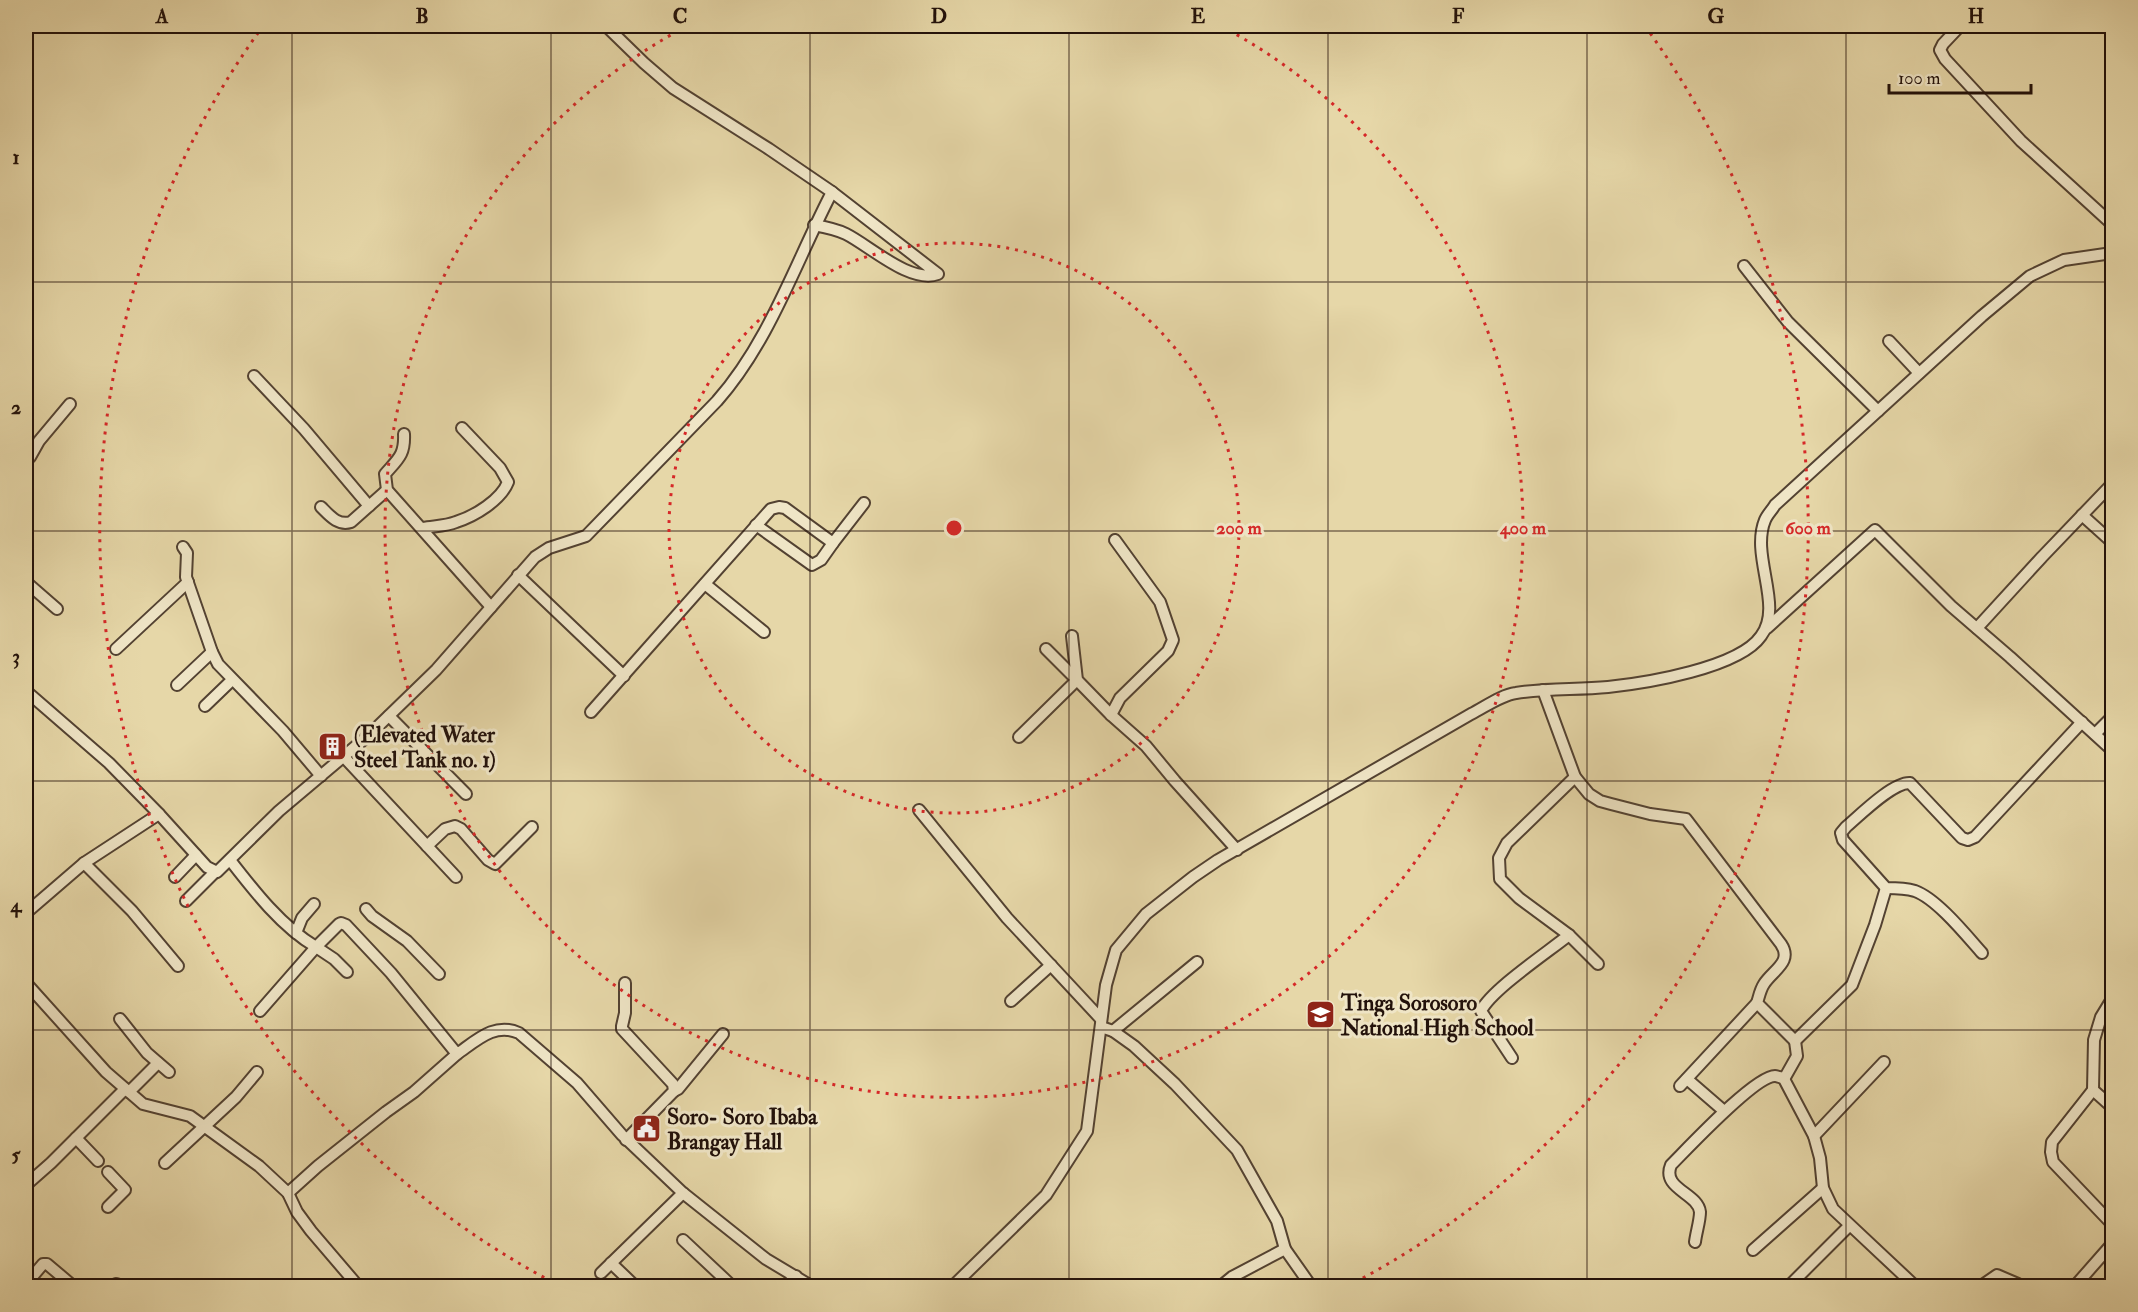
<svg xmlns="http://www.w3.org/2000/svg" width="2138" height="1312" font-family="'IM FELL Double Pica',serif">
	<rect width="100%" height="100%" fill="#e6d7a8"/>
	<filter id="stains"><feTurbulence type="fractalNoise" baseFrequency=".00333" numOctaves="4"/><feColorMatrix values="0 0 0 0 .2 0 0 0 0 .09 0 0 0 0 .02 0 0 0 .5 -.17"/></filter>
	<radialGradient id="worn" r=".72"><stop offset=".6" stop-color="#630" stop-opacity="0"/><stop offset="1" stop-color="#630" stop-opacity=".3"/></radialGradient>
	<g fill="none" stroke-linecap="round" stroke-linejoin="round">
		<defs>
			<g id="minor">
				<path d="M1960,26L1943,44L1940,50L1945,59L2021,141L2112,224"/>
				<path d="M814,225C825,227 836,229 846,234C870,246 910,284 938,274L832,192"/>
				<path d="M1744,266L1788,322L1878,411"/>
				<path d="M1889,341L1919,373"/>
				<path d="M254,376L304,429L369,506"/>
				<path d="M404,434C405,455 398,459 385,474L387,490L491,607"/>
				<path d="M26,459L30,457L39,441L70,404"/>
				<path d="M321,507C330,516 338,526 351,522L387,490"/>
				<path d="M2082,515L2112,542"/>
				<path d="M756,525L812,565L821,560L833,543"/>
				<path d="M423,528C434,526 446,526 456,522C475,516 501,500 508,482L500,468L462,428"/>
				<path d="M183,547L187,553L186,577L212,652L218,664L283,731L321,776"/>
				<path d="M518,575L624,676"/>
				<path d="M26,582L57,609"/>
				<path d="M705,584L764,632"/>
				<path d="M1767,628L1875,530L1951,606L2010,657L2112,750"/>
				<path d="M1977,628L2042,557L2112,484"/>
				<path d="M1072,636L1077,680L1111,715L1146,746L1175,781L1237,850"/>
				<path d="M116,649L188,582"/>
				<path d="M177,685L212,652"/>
				<path d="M1543,690L1575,777L1589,794L1600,801L1611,804L1650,814L1686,819L1781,944C1793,962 1773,970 1764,984C1760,990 1759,997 1757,1003L1795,1041L1852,985L1875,925L1886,888"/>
				<path d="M26,691L109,763L159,814L84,863L26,913"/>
				<path d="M205,706L232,680"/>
				<path d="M591,712L771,509L779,507L785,508L833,543L864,503"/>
				<path d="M1111,715L1120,698L1168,651L1173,640L1160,602L1115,540"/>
				<path d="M389,716L466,794"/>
				<path d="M2095,734L2112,717"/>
				<path d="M1019,737L1077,680L1046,649"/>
				<path d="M343,756L456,877"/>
				<path d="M919,810L1007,918L1100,1018"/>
				<path d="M159,814L207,867L217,872L279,811L369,735L436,670L535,557L549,548L586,536L717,401C770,341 796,261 832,192L769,149L673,88L644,63L606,26"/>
				<path d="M427,846L445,829L455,826L461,829L488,860L495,864L532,827"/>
				<path d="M230,860C254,891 282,927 316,947L339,924L341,923L346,925L391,973L457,1054C477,1040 495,1022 519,1033L577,1083L622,1135L683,1193L766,1259L811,1286"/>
				<path d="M84,863L132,911L178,966"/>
				<path d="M175,877L196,855"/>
				<path d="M186,901L215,872"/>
				<path d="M366,909L372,916L407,941L439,974"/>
				<path d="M296,933L302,918L314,904"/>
				<path d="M1569,935L1598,964"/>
				<path d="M1982,953C1966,935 1937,899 1915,891C1905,888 1896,888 1886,888L1843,840L1841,833L1846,827C1860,815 1893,782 1910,783L1962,838L1968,840L1975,837L2082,722"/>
				<path d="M26,983L106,1072L143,1104L190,1116L259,1166L288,1193L297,1212L311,1231L358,1286"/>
				<path d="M625,983V1013L622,1026V1029L673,1084L674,1091L626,1140"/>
				<path d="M2112,999L2101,1017L2094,1040L2093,1090L2052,1142L2051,1152L2053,1162L2112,1224"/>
				<path d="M1011,1001L1051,965"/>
				<path d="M260,1011L316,947L334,959L347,972"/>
				<path d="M120,1019L147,1053L169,1072"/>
				<path d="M1101,1027L1113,1031L1134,1046L1175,1084L1237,1150L1277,1221L1285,1249L1232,1277L1221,1286"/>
				<path d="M1113,1031L1197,962"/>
				<path d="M1512,1058L1481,1011C1491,990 1548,952 1569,935L1519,898L1500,879L1499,858L1507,843L1575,777"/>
				<path d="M1687,1079L1724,1111"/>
				<path d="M1784,1079L1797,1056L1795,1041"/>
				<path d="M1680,1086L1757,1003"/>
				<path d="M2093,1090L2112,1107"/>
				<path d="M674,1091L678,1089L723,1034"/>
				<path d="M129,1092L158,1063"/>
				<path d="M1814,1136L1884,1062"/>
				<path d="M76,1138L98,1161"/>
				<path d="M165,1163L236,1097L257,1072"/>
				<path d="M26,1185L51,1163L125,1089"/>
				<path d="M288,1193L318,1166L386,1112L414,1092L457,1054"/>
				<path d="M108,1207L125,1190L108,1172"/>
				<path d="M683,1240L732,1286"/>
				<path d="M1695,1242C1696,1233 1700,1221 1700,1212C1698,1193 1661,1189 1671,1165C1688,1148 1755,1076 1775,1076C1776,1076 1784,1078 1784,1079L1814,1136L1820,1158L1823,1188L1833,1209L1915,1286"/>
				<path d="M1285,1249L1311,1286"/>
				<path d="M1753,1250L1823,1188"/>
				<path d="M611,1263L635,1286"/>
				<path d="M601,1273L683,1193"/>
				<path d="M26,1284L43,1264H47L73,1286"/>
				<path d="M112,1286L116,1284L123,1286"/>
				<path d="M785,1286L796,1276"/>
				<path d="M953,1286L1046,1195L1087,1131L1106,985L1116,950L1146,914L1193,877L1218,860L1471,714C1485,707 1501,695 1516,693C1546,688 1577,690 1608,687C1646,683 1739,668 1761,636C1784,606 1750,556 1765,520C1767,515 1772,510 1775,505L1982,316L2030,276L2064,260L2112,253"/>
				<path d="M1789,1286L1849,1226"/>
				<path d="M1981,1286L1997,1275L2018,1284"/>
				<path d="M2075,1286L2112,1244"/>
			</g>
		</defs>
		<!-- minor casing -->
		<use href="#minor" stroke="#534232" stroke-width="14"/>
		<!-- minor -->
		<use href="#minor" stroke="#efe5c6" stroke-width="10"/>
	</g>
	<!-- grid -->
	<path fill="none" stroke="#22110a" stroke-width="1.5" stroke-opacity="0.55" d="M292,26V1286M551,26V1286M810,26V1286M1069,26V1286M1328,26V1286M1587,26V1286M1846,26V1286M26,282H2112M26,531H2112M26,781H2112M26,1030H2112"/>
	<!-- distance rings -->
	<g fill="none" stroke="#d62828" stroke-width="3" stroke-dasharray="3 6">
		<circle cx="954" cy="528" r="285"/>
		<path d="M1221 26A569 569 0 1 1 687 26"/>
		<path d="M560 1286A854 854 0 0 1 263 26M1645 26A854 854 0 0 1 1348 1286"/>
	</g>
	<!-- icons -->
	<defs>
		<symbol id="building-square" viewBox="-11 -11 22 22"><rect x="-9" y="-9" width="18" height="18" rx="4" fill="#8f2418" stroke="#efe5c6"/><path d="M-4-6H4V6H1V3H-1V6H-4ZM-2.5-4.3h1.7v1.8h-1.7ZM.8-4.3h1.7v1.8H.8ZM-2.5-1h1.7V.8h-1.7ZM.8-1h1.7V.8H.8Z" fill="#fff"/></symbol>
		<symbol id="school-square" viewBox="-11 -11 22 22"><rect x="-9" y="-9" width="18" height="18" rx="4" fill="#8f2418" stroke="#efe5c6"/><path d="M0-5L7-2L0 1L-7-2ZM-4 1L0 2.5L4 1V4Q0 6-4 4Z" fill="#fff"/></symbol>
		<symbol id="civic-square" viewBox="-11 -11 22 22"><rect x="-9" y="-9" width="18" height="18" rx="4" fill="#8f2418" stroke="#efe5c6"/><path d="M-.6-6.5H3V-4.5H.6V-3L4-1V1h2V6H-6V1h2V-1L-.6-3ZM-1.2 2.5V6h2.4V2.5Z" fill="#fff"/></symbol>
	</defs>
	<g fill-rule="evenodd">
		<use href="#building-square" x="316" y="730" width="33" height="33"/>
		<use href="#school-square" x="1304" y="998" width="33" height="33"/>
		<use href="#civic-square" x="630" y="1112" width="33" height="33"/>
	</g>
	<g text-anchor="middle" stroke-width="6" stroke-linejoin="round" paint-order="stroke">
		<!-- poi labels -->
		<g font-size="22" font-weight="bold" fill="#22110a" stroke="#efe5c6" text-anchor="start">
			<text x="354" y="742">(Elevated Water<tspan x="354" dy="25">Steel Tank no. 1)</tspan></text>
			<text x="1341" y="1010">Tinga Sorosoro<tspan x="1341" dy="25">National High School</tspan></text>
			<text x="667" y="1124">Soro- Soro Ibaba<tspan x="667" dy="25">Brangay Hall</tspan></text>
		</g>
	</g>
	<circle cx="954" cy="528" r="9" fill="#d62828" stroke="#efe5c6" stroke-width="3"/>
	<g font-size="18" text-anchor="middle" font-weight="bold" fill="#d62828" stroke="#efe5c6" stroke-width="6" stroke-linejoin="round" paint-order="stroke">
		<text x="1239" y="534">200 m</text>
		<text x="1523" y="534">400 m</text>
		<text x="1808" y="534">600 m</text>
	</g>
	<!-- margin -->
	<rect width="2138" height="1312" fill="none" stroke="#e6d7a8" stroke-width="66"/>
	<!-- scale -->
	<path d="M1889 84v9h142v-9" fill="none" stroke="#22110a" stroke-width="3"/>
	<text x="1898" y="84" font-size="18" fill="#22110a" stroke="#efe5c6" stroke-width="4.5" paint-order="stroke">100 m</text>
	<rect x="33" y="33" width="2072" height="1246" fill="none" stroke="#22110a" stroke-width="2"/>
	<g font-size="20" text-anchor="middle" font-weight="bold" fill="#22110a">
		<text x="162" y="23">A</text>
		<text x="422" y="23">B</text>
		<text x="680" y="23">C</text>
		<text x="939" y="23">D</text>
		<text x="1198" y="23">E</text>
		<text x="1458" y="23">F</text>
		<text x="1716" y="23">G</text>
		<text x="1976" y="23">H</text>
		<text x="16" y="164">1</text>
		<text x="16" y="414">2</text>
		<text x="16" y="663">3</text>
		<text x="16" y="912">4</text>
		<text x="16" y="1161">5</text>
	</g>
	<rect width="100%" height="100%" filter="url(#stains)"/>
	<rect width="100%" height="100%" fill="url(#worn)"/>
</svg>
